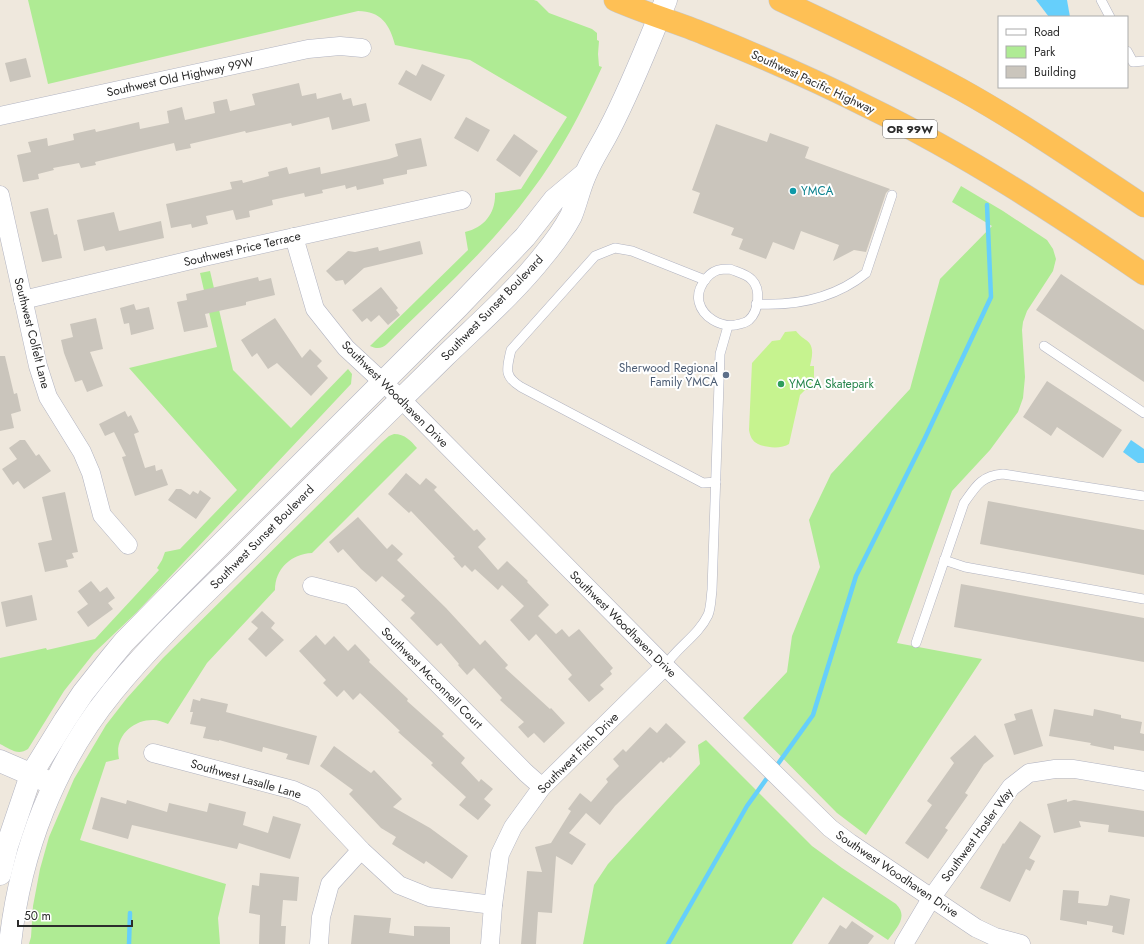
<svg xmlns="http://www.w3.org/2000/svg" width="1144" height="944" font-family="Jost,sans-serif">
	<rect width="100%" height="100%" fill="#efe8dd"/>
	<!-- green -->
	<g fill="#afeb94">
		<path d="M28,0H534L537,1L549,13L592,29L597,33V40L599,41L598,54L599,66L602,67C582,111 560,154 530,193C489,249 436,296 387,344C382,349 376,349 370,346L468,250L465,232C485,228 496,212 495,193L521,189L567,117L470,60L395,45C390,25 381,11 358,11L48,84Z"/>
		<path d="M961,186L1003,211L1047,240L1053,249L1056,259L1053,271L1027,311L1023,322L1022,330L1025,377L1023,398L1018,412L990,450L952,491L897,643L982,659L866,835L837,813L743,718L787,672L792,636L820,567L809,520L831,474L910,389L940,279L992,226L952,202Z"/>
		<path d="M210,271L233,370L291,428L348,369L352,374L351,384L137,612L94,653L64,691L28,749C18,756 10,749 0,744V658L46,648L47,650L95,639L159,570L157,568L162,560L165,552L180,549L237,490L129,368L217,347L200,273Z"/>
		<path d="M394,434C405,434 411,441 417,448L312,553C291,554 275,569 275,590L207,663L168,724C163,722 158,720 153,720C132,720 114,737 119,759L106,762L80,840L226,884L218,918L220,944H29L31,937L33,906L40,869L49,837L74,779L106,725L127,698L163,658L382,442L389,436Z"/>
		<path d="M706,740L812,846L842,868L896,904C909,917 896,928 888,940L823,897L792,944H583L594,885L608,864L700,764L698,745Z"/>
	</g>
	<!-- pitch -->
	<path fill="#c6f38f" d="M796,331C800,336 802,337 806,340C815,346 812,357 810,366H814V378L808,390H805L800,395L789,444C782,449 766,448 758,444C752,441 750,436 749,430L752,363L772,341L780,340L785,332Z"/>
	<!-- water -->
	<g fill="#66cffb">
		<path d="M1036,0H1067L1070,17H1049Z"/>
		<path d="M1131,440L1144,449V463H1138L1123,452Z"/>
	</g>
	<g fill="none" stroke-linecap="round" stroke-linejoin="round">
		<!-- stream -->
		<g stroke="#66cffb" stroke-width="4.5">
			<path d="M775,768L813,715L856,576L925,438L991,297L987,205"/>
			<path d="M129,944L130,913"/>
			<path d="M668,944L747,806L770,774"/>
		</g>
	</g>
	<!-- building -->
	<g fill="#cac5bc">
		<path d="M26,58L31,77L10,82L5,63Z"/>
		<path d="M422,64L445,75L431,101L398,84L406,70L416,76Z"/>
		<path d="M299,83L302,96L316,93L317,99L341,93L343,100L351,98L353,106L366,103L370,121L332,130L329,117L292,126L291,123L246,133L245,131L190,144L191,148L176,151L174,143L95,162L96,165L81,168L79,163L53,168L54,170L38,174L39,179L23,182L17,155L31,152L28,142L47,138L48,146L74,140L73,134L95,129L96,132L139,122L140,129L169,123L167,111L182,107L185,120L215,113L213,102L227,99L230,111L255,105L252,94Z"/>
		<path d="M466,117L490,130L478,152L454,138Z"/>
		<path d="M716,124L767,142L770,133L809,147L805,158L890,189L886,193L866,252L854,250L833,261L839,245L801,231L794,250L773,242L766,259L739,249L743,239L731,235L734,228L693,213L700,193L692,190Z"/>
		<path d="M514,134L538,151L520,177L496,160Z"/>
		<path d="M421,138L427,166L407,170V174L383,179L384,184L357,190L356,186L346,189L345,185L322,190L323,193L305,197L304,193L272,200L273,205L249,211L250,217L236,220L233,210L206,216L208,224L192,228L191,224L171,228L166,204L232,189L230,182L242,180L243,183L269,176L268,172L287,167L289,174L320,167L321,174L389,159L398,156L395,144Z"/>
		<path d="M48,208L54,235L57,234L62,258L42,262L30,212Z"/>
		<path d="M114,212L119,231L161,221L164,238L106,251L104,246L84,251L77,220Z"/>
		<path d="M420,241L423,254L364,268L345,285L343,280L336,281L326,271L348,251L355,252L378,247L379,251Z"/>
		<path d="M1061,274L1144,330V382L1036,310Z"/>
		<path d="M258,277L259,281L271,278L275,295L246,302V305L205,314L208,327L184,332L177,302L187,300L186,294Z"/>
		<path d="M381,287L398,308L396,310L400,315L388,325L379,315L371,322L367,318L362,322L352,310Z"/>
		<path d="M134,304L136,310L149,307L154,329L131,335L129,323L124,324L120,308Z"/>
		<path d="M96,318L103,349L90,352L103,386L87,392L82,380L75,382L64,353L61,340L73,337L70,324Z"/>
		<path d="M275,318L302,358L310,349L322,361L317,366L328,378L311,396L277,363L268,369L257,353L252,357L241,340Z"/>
		<path d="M0,356H5L14,394L17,393L21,411L11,414L14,428L0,431Z"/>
		<path d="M1047,381L1122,430L1103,458L1057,427L1051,436L1023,417Z"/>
		<path d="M125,411L128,417L131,415L139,432L134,434L145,468L155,465L156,471L162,469L168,485L135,496L122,457L126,456L114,432L105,436L99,424Z"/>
		<path d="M20,440H25L36,456L39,454L51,471L24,489L18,481L13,485L2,469L17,459L9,448Z"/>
		<path d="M406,473L420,485L426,478L437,487L434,490L474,531L477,529L486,539L478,547L498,570L507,561L528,581L527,582L549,605L538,616L556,634L562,629L569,637L579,629L613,668L610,671L612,674L600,685L604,689L589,702L568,679L572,675L536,634L529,641L510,620L524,606L502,585L498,590L475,569L472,572L465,565L462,568L453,558L455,557L411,511L409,513L388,494Z"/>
		<path d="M176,489H181L190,495L193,491L198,494L200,490L211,498L196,519L168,500Z"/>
		<path d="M65,492L78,552L72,553L74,558L66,560L68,567L45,572L38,543L52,540L42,497Z"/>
		<path d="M988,501L1144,530V575L980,544Z"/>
		<path d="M358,517L387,549L392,544L403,554L397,560L446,608L480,645L485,640L508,665L505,668L550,709L551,708L565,723L544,743L534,733L528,738L518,727L524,722L500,700L502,698L474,668L467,675L458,665L459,664L441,643L437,646L410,618L415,613L401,600L405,596L382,576L376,582L361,569L343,549L338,553L329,542Z"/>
		<path d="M91,581L100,592L107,587L115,598L108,603L113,609L88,627L77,612L88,604L78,591Z"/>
		<path d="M961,584L1144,618V662L954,627Z"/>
		<path d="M32,595L37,620L6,627L1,602Z"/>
		<path d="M262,611L275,623L271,628L284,640L266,657L248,639L258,628L251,622Z"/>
		<path d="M316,635L325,645L334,636L348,651L355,644L370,660L369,662L408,699L407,701L444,734L442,736L465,758L461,763L479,782L481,779L493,789L484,799L491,805L478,820L459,805L466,797L431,765L433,763L398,732L400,731L360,693L353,700L344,690L337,697L323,683L326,680L299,651Z"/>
		<path d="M201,698L228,704L226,712L317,736L309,765L286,759L288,754L263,747L262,752L219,740V741L203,738L206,727L190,724L193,712H190L193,699L200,701Z"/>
		<path d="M1032,709L1043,746L1014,755L1004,724L1016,720L1014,714Z"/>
		<path d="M1054,709L1093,716L1094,709L1121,715V718L1142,722L1140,733L1144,734V751L1114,746V750L1090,745L1091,743L1049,736Z"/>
		<path d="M666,723L686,742L670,758L669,757L663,763L661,761L615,806L600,825L586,813L569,833L586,844L572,865L556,856L552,913L538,912L536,944H521L527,871L542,872L535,847L551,843L571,811L568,809L580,793L591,802L608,782L606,779L619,766L613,759L623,749L626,752L650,727L657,733Z"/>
		<path d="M975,735L994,756L984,764L965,793L968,795L945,828L948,830L928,859L905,843L932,805L927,801L954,763L950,758Z"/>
		<path d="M334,746L371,773L374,770L402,799L393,807L430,828L468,856L452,879L426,861L424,864L392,844L396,837L381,828L349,794L353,790L320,766Z"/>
		<path d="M101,797L126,804L127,800L167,812L169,803L207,812L209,803L246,812L243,825L268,833L273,816L301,824L290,859L239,843L237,849L132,825L128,839L92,829Z"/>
		<path d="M1067,799V802L1074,800L1144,811V837L1108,832L1109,825L1079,821L1081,827L1054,833L1047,804Z"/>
		<path d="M1020,821L1041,836L1029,858L1035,861L1030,871L1026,869L1010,902L980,888L1003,843L1004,844Z"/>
		<path d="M260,873L299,877L297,901L283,900L281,926H286L285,944H259L260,915L249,913L252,885L259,886Z"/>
		<path d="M1063,890L1079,891L1078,903L1106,906L1108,905L1110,895L1130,899L1124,935L1112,932L1113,926L1087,921V925L1060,920Z"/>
		<path d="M354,915L391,918L389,933L414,936V926L450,927V944H351Z"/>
		<path d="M852,921L874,936L868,944H828L840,925L846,929Z"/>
	</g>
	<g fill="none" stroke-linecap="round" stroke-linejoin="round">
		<defs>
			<g id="service">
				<path d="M1101,0L1110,17"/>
				<path d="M1127,51L1133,62L1144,61"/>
				<path d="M730,269C737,272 747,274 752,280C761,289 759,311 749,320C746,323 740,324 735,325C721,327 703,318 699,302C696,290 706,274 718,270C722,269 727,269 730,269Z"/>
				<path d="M705,280L632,251L615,248L595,256L511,350C507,368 503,376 521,387L703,483L716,482"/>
				<path d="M756,304C796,306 834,299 866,273L892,195"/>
				<path d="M1044,346L1144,413"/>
				<path d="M944,560L965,567L1144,599"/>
				<path d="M916,643L964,503C976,486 981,476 1003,474L1144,496"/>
				<path d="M665,666C677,647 698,636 708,615C711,608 711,597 712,590L720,354L728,326"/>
			</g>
			<g id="minor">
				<path d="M0,116L308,49L340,46L362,48"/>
				<path d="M0,195L38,366L48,397L82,452L91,473L102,515L128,545"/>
				<path d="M294,237L315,309L346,348L401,399L665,666L830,828L850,843L976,928L995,937L1021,944"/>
				<path d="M23,300L204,257L462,200"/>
				<path d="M312,586L351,596L526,773L542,787"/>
				<path d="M153,753L293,790L313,799L361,850L399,885L429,897L493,905"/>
				<path d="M319,944L321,917L330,884L361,850"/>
				<path d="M490,944L493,905L500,854L513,827L542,787L665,666"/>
				<path d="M904,944L932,897L1011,787L1029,773L1055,769H1074L1144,781"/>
			</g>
			<path id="tertiary" d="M0,761L53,784"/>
			<g id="secondary">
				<path d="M0,874L7,846L31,775L65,720L83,693L110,659L124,642L179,586L459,306L525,237L554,200L585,174"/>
				<path d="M10,944C20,852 54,763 113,691C153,642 199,599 244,555C310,488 378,422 445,356C479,323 515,292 544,255C554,243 564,229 571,216C577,201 580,185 587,171C593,157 602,144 609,130C631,88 648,44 666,0"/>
			</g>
			<g id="trunk">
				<path d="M615,0C644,13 676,22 705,34C760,56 815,80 868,107C965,154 1055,213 1144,274"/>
				<path d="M780,0C840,28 901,57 960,89C1023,124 1084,166 1144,206"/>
			</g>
		</defs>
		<!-- service casing -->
		<use href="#service" stroke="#b1b3c1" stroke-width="10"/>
		<!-- minor casing -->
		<use href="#minor" stroke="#b1b3c1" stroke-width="19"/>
		<!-- tertiary casing -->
		<use href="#tertiary" stroke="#b1b3c1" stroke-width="23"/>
		<!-- secondary casing -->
		<use href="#secondary" stroke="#b1b3c1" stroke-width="23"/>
		<!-- trunk casing -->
		<use href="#trunk" stroke="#c8c8c8" stroke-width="23"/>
		<!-- service -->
		<use href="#service" stroke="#fff" stroke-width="9"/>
		<!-- minor -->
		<use href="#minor" stroke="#fff" stroke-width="18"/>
		<!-- tertiary -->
		<use href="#tertiary" stroke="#fff" stroke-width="22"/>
		<!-- secondary -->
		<use href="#secondary" stroke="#fff" stroke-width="22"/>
		<!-- trunk -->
		<use href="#trunk" stroke="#fec055" stroke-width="22"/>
	</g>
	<!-- markers -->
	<circle fill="#0f9aa8" stroke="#fff" stroke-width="1.5" cx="793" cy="191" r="4"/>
	<circle fill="#5c6f8a" stroke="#fff" stroke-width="1.5" cx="726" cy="375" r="4"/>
	<circle fill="#2e9e5b" stroke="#fff" stroke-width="1.5" cx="781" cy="384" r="4"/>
	<g text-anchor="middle" stroke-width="4" stroke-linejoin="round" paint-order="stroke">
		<!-- shield labels -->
		<rect fill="#fff" stroke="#6b6b6b" stroke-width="1" x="883" y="120" width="54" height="18" rx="3"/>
		<g font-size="11" font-weight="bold" fill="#2c2c2c">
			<text x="910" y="133">OR 99W</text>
		</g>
		<!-- street labels -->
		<g font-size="12" fill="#2c2c2c" stroke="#fff">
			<text transform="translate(180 77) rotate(-12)" y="4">Southwest Old Highway 99W</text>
			<text transform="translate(813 82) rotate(25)" y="4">Southwest Pacific Highway</text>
			<text transform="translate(242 249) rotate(-13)" y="4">Southwest Price Terrace</text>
			<text transform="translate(492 308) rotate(-46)" y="4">Southwest Sunset Boulevard</text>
			<text transform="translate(32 333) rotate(76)" y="4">Southwest Colfelt Lane</text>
			<text transform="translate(395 394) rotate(45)" y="4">Southwest Woodhaven Drive</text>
			<text transform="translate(262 537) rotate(-45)" y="4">Southwest Sunset Boulevard</text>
			<text transform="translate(623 624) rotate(45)" y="4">Southwest Woodhaven Drive</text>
			<text transform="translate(432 678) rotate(45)" y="4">Southwest Mcconnell Court</text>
			<text transform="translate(578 753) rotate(-45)" y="4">Southwest Fitch Drive</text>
			<text transform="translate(246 779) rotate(16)" y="4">Southwest Lasalle Lane</text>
			<text transform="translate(977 835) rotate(-54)" y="4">Southwest Hosler Way</text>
			<text transform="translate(897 874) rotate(34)" y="4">Southwest Woodhaven Drive</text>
		</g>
		<!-- culture labels -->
		<g font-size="12" fill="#0d838f" stroke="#fff" text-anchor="start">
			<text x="801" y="195">YMCA</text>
		</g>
		<!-- service labels -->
		<g font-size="12" fill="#4e5e75" stroke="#fff" text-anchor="end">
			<text x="718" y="372">Sherwood Regional<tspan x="718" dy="14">Family YMCA</tspan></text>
		</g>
		<!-- leisure labels -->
		<g font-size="12" fill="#27864d" stroke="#fff" text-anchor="start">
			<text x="789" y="388">YMCA Skatepark</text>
		</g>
	</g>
	<!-- legend -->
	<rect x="998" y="16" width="130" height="72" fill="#ffffff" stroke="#ababab"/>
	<rect x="1006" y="29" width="20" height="6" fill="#ffffff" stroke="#ababab"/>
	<text x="1034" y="36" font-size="12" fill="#2c2c2c">Road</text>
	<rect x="1006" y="46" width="20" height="12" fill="#afeb94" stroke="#ababab"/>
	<text x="1034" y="56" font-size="12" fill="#2c2c2c">Park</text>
	<rect x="1006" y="66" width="20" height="12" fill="#cac5bc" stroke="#ababab"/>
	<text x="1034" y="76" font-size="12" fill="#2c2c2c">Building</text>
	<!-- scale -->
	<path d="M18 920v6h114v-6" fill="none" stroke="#2c2c2c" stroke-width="2"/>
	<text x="24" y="920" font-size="12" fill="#2c2c2c" stroke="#ffffff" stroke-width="3" paint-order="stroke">50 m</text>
</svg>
